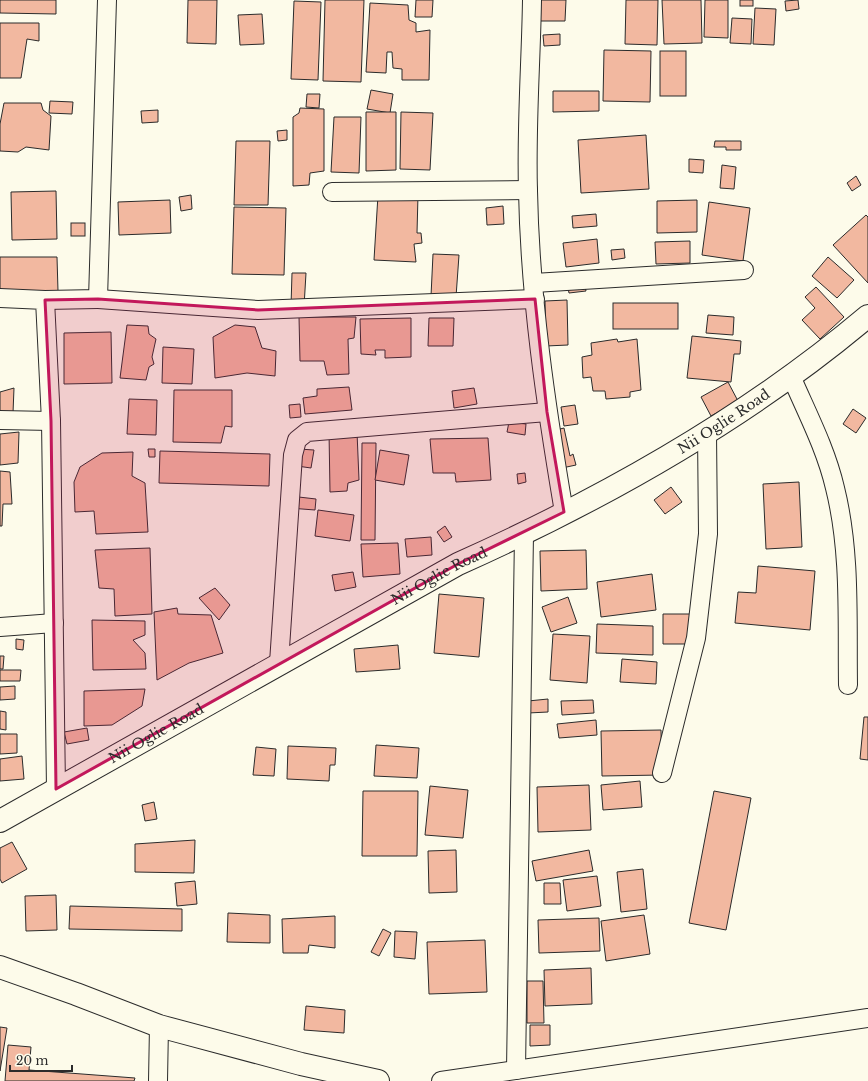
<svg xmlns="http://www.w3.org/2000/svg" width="868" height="1081" font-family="'Libre Baskerville',serif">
	<rect width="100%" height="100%" fill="#fdfbea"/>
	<!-- building -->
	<g fill="#f2b8a0" stroke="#2b2b2b">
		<path d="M0,0H56V14L0,13Z"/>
		<path d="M188,0H217L216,44L187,43Z"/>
		<path d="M325,0H364L361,82L323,81Z"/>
		<path d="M416,0H433L432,17H415Z"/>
		<path d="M536,0H566L565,21H536Z"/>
		<path d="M626,0H658L657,45L625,44Z"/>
		<path d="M662,0H701L702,43L664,44Z"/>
		<path d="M705,0H728V38L704,37Z"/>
		<rect x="740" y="0" width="13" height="6"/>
		<path d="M798,0L799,9L786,11L785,1Z"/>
		<path d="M294,1L321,2L318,80L291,79Z"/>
		<path d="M370,3L408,5L409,20L416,23V32L430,30L429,80H402V69L393,68L392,52H387L386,73L366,72Z"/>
		<path d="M755,8L776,9L774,45L753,44Z"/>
		<path d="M262,14L264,44L240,45L238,15Z"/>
		<path d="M732,18L752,19L751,44L730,43Z"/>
		<path d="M0,23H39V41L27,39L21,78H0Z"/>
		<path d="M560,34V45L544,46L543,35Z"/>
		<path d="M604,50L651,51L650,102L603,101Z"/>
		<rect x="660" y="51" width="26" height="45"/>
		<path d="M371,90L393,94L390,113L367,109Z"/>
		<path d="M553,91H599V111L553,112Z"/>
		<path d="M307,94H320L319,108L306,107Z"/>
		<path d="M50,101L73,102L72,114L49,113Z"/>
		<path d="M4,103H41L43,110L51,116L49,150L26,147L18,152L0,151V124Z"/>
		<path d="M300,108L324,109V171L310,173L309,185L293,186V117L299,113Z"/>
		<path d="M158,110V122L142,123L141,111Z"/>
		<path d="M366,112H396V170L366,171Z"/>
		<path d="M401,112L433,113L430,170L400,169Z"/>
		<path d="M334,117H361L359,173L331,172Z"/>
		<path d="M287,130V140L278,141L277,131Z"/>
		<path d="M646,135L649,189L581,193L578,140Z"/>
		<path d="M236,141H270L268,205H234Z"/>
		<path d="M715,141H741V150H726V147H714Z"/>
		<path d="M689,159L704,160L703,173L689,172Z"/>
		<path d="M722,165L736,167L734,189L720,188Z"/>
		<path d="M856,176L861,185L852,191L847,183Z"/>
		<path d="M56,191L57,239L12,240L11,192Z"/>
		<path d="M191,195L192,209L181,211L179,197Z"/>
		<path d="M378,195H418L417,233H421L422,243L414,244L416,262L374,260Z"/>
		<path d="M170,200L171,233L119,235L118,202Z"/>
		<path d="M697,200V232L657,233V201Z"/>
		<path d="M709,202L750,208L743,261L702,255Z"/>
		<path d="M503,206L504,224L487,225L486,208Z"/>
		<path d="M234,207L286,208L284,275L232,274Z"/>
		<path d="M596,214L597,226L573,228L572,216Z"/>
		<path d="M866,215L868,217V283L833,245Z"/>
		<rect x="71" y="223" width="14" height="13"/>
		<path d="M597,239L599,263L566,267L563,243Z"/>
		<path d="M690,241V263L656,264L655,242Z"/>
		<path d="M624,249L625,258L612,260L611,250Z"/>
		<path d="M433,254L459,255L456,297L431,296Z"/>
		<path d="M0,257H57L58,291H0Z"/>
		<path d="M828,257L854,280L837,298L812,276Z"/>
		<path d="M292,273H306L304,307L291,306Z"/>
		<path d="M585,286L586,291L569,293L568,288Z"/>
		<path d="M816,287L844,317L820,339L802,320L815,308L805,297Z"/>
		<path d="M567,300L568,345L546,346L545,301Z"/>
		<rect x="613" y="303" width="65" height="26"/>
		<path d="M708,315L734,317L733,335L706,333Z"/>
		<path d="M299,317H356L354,338L348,339L349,374L327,375L324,361H300Z"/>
		<path d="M411,318V357L385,358V350H375L376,355L361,354L360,319Z"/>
		<path d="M429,318H454L453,346H428Z"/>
		<path d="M127,325L148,326L149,334L156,339L152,357L154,364L149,367L146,380L120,378Z"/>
		<path d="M235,325L255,327L262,348L276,351L275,376L247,373L215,378L213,337Z"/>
		<path d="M111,332L112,383L64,384V333Z"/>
		<path d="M692,336L741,341L740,354H734L731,382L687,378Z"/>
		<path d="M617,339L618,342L637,339L641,390L630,392V397L606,399L605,391H593L591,377L583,378L582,357L592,355L591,343Z"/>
		<path d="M163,347L194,349L192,384L162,383Z"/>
		<path d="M728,382L738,401L711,416L701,397Z"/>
		<path d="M349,387L352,410L305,414L303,398L317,396V389Z"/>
		<path d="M14,388L13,413L0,414V392Z"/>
		<path d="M474,388L477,404L454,408L452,391Z"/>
		<path d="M174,390H232V427L225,426L221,443L173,442Z"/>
		<path d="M129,399L157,400L156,435L127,434Z"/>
		<path d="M300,404L301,417L290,418L289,405Z"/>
		<path d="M575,405L578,424L564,426L561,407Z"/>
		<path d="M853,409L866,418L856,433L843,424Z"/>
		<path d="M509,422L526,424L525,435L507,432Z"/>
		<path d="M564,428L570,456L573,454L576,465L562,468L556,430Z"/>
		<path d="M19,432L18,463L0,465V434Z"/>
		<path d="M329,432H357L359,480L348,483L347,491L330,492Z"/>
		<path d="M488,438L491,480L456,482L455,473H433L430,439Z"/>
		<path d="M362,443H376L375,540H361Z"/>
		<path d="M148,449H155V457H149Z"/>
		<path d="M299,449L314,450L311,468L297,466Z"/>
		<path d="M380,450L409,455L404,485L375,480Z"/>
		<path d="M160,451L270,454L269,486L159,483Z"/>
		<path d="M133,452L132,476L145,483L148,532L96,534L94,511L75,512L74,482L80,467L102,453Z"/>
		<path d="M0,471L10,472L12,504H3L2,526H0Z"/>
		<path d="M525,473L526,482L518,484L517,474Z"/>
		<path d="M799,482L802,547L766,549L763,484Z"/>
		<path d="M671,487L682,502L665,514L654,500Z"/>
		<path d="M290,496L316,499L315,510L289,508Z"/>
		<path d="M318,510L354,515L350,541L315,536Z"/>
		<path d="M445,526L452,537L444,542L437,532Z"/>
		<path d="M431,537L432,555L407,557L405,539Z"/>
		<path d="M398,543L400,574L363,577L361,544Z"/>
		<path d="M150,548L152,614L115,616L114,589L99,588L95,550Z"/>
		<path d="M586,550L587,589L541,591L540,551Z"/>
		<path d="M758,566L815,571L810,630L735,623L738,592L756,593Z"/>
		<path d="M353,572L356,587L335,591L332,575Z"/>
		<path d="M652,574L656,610L601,617L597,582Z"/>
		<path d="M215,588L230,605L219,620L199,598Z"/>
		<path d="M439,594L484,598L479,657L434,653Z"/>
		<path d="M568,597L577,623L551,632L542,607Z"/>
		<path d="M177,608L178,614L211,615L223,653L189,663L157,680L154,612Z"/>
		<path d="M663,614H695L694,644H663Z"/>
		<path d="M92,620L145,621V635L133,640L145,653L146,669L93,670Z"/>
		<path d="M597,624L653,626V655L596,653Z"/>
		<path d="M553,634L590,636L587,683L550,680Z"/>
		<path d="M16,639L24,640L23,650L16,649Z"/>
		<path d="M398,645L400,669L356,672L354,649Z"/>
		<path d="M0,656H4L3,669H0Z"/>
		<path d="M622,659L657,662L656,684L620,682Z"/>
		<path d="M0,670H21L20,681H0Z"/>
		<path d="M15,686V699L0,700V687Z"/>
		<path d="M145,689L142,706L112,725L84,726V691Z"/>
		<path d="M548,699V712L528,713V701Z"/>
		<path d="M593,700L594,713L562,715L561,701Z"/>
		<path d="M0,711L6,712V730L0,729Z"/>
		<path d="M864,717H868V760L860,759Z"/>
		<path d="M596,720L597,735L559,738L557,724Z"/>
		<path d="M87,728L89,740L67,744L64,732Z"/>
		<path d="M661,730L662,775L602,776L601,731Z"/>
		<path d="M0,734H17V753L0,754Z"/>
		<path d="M376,745L419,748L417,778L374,776Z"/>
		<path d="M288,746L336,748L335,765H330L329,781L287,779Z"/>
		<path d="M256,747L276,749L274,776L253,775Z"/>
		<path d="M22,756L24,779L0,781V759Z"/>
		<path d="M640,781L642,807L603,810L601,785Z"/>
		<path d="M589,785L591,830L538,832L537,787Z"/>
		<path d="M430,786L468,790L463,838L425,835Z"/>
		<path d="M363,791H418L417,856H362Z"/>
		<path d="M714,791L751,798L726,930L689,923Z"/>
		<path d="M154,802L157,819L145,821L142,805Z"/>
		<path d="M195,840L194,873L135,872V844Z"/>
		<path d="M12,842L27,869L2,883L0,879V848Z"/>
		<path d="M456,850L457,892L429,893L428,851Z"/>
		<path d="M589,850L593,871L536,881L532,861Z"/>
		<path d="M643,869L647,909L621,912L617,872Z"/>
		<path d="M597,876L601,906L567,911L563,880Z"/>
		<path d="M195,881L197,904L177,906L175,883Z"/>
		<path d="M544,883H560L561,904H544Z"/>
		<path d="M56,895L57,930L26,931L25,896Z"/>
		<path d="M70,906L182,909V931L69,929Z"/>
		<path d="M228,913L270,915V943L227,942Z"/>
		<path d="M644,915L650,954L606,961L601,921Z"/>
		<path d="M335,916V948L309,945L308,953H283L282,919Z"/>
		<path d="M599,918L600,951L539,953L538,920Z"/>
		<path d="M383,929L391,933L379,956L371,952Z"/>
		<path d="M395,931L417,932L415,959L394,957Z"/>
		<path d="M485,940L487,992L429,994L427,942Z"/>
		<path d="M591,968L592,1004L545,1006L544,970Z"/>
		<path d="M527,981H543L544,1023H527Z"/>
		<path d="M306,1006L345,1010L344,1033L304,1030Z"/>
		<path d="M530,1025H550V1045L530,1046Z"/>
		<path d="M0,1027L7,1028L0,1071Z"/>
		<path d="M8,1045L31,1047L29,1070L135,1078L134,1081H5Z"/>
	</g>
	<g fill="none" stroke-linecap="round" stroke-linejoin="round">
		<defs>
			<g id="minor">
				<path d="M532,0C531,63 526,127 528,191C530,298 546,406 564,512"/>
				<path d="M332,192L528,190"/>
				<path d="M534,283L744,270"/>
				<path d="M0,298L45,300L51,421L56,789"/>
				<path d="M98,299L258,310L535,299"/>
				<path d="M45,300L98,299L107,0"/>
				<path d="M791,376C807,413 826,449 835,488C851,552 847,620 848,685"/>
				<path d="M0,420L51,421"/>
				<path d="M0,627L54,623"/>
				<path d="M279,663L293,455L297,440L307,432L547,412"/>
				<path d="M662,773L696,638L708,534L707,433"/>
				<path d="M516,1070L524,534"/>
				<path d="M158,1081L159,1026"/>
				<path d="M441,1081L868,1018"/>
			</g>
			<g id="tertiary">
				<path id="s1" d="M0,821L458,564C603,499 746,419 868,316"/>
				<path d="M0,967L76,994L159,1026L301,1064L378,1081"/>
			</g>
		</defs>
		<!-- minor casing -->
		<use href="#minor" stroke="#2b2b2b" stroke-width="20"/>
		<!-- tertiary casing -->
		<use href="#tertiary" stroke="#2b2b2b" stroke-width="24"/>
		<!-- minor -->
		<use href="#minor" stroke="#fdfbea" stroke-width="18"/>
		<!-- tertiary -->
		<use href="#tertiary" stroke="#fdfbea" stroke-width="22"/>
	</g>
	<!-- marked area -->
	<path fill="#c2185b" fill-opacity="0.2" stroke="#c2185b" stroke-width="3" stroke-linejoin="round" d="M98,299L258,310L535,299L547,412L564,512L458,564L56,789L51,421L45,300Z"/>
	<g text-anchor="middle" stroke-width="3" stroke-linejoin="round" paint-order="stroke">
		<!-- street labels -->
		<g font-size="14" fill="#2b2b2b" stroke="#fdfbea">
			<text dy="5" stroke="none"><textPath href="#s1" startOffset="827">Nii Oglie Road</textPath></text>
			<text dy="5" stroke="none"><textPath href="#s1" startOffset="503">Nii Oglie Road</textPath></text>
			<text dy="5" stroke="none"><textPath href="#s1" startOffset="179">Nii Oglie Road</textPath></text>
		</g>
	</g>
	<!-- scale -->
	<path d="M10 1065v6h62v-6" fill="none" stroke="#2b2b2b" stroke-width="2"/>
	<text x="16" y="1065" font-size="12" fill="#2b2b2b" stroke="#fdfbea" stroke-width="3" paint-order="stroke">20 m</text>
</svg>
